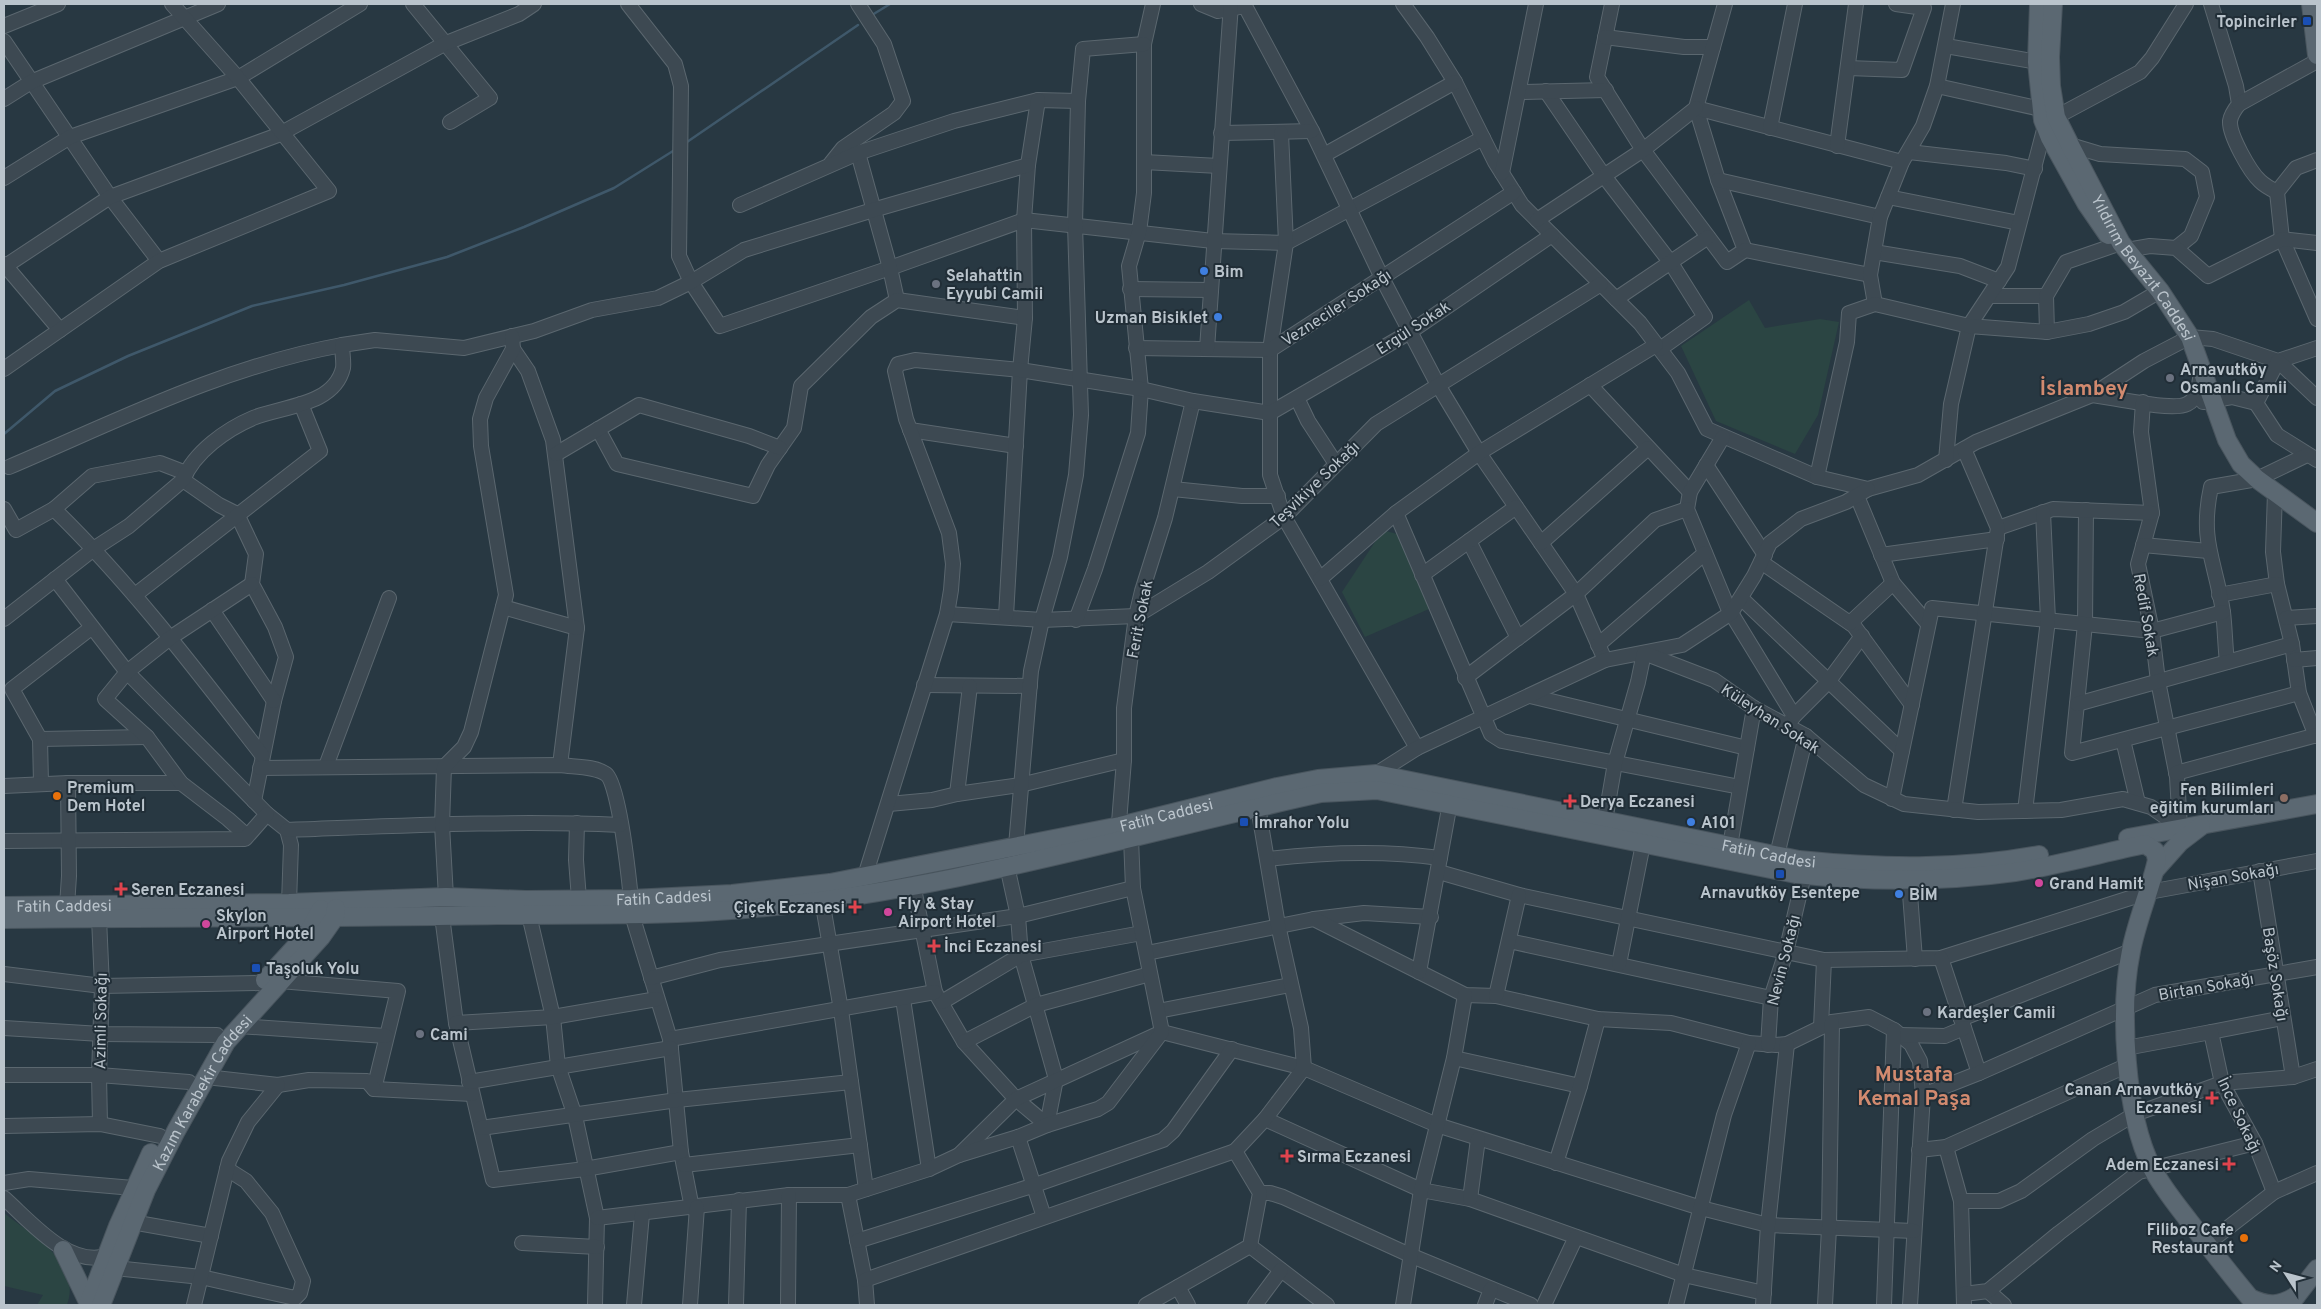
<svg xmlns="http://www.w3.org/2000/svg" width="2321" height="1309" font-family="Overpass,sans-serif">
	<rect width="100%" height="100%" fill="#283842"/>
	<!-- green -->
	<g fill="#2b4543">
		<path d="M1749,300L1765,328L1820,319L1839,322L1818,415L1795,454L1716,421L1681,346Z"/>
		<path d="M1386,531L1397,534L1429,609L1365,637L1342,592L1375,542Z"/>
		<path d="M4,1213C33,1236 82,1262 67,1305H37L43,1295L4,1286Z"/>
	</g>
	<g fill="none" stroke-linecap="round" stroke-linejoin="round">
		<!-- stream -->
		<g stroke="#3f586a" stroke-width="2.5">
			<path d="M872,15L890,4"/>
			<path d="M687,142L858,25"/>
			<path d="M4,434L55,391L128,356L252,306L344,285L447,257L524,227L614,188L673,151"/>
		</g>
		<defs>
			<g id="minor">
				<path d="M413,4L490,98L450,122"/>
				<path d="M628,4L675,64L681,86L679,256L691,282L720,326L890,268L1024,220L1213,241L1286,243L1483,138"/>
				<path d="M1201,4L1218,11L1245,6L1312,131L1382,278L1438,385L1479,453L1576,594L1605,660"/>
				<path d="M1403,4L1427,37L1455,82L1495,162L1522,205L1640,323L1678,373L1707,429L1817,477L1868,489L1918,475L1976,442L2092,395L2144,361L2190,337L2213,339L2278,361L2317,348"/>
				<path d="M1612,4L1597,77L1643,150L1727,262L1745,250L1718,180L1696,108"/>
				<path d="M2211,4L2236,86L2239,104C2235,109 2231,114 2230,121C2229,135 2250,172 2260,181C2265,186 2271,189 2277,192"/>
				<path d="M4,26L58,4"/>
				<path d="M1605,37L1684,47H1713"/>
				<path d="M4,41L110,197L159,261"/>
				<path d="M1946,46L2037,62"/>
				<path d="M1848,68L1902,70L1924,8L1896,4"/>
				<path d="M1937,86L2041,109"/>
				<path d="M1546,91L1604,176L1671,263L1705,317L1660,349"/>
				<path d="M1519,92L1606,90"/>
				<path d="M4,99L31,82L218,4"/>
				<path d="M2239,104L2317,61"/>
				<path d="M1696,108L1902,162"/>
				<path d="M1696,108L1725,4"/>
				<path d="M2056,117L2140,72L2152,58L2186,4"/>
				<path d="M1770,128L1795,4"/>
				<path d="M1221,133L1312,131"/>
				<path d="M1281,133L1286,243L1270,350V475L1284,517L1417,748"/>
				<path d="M2070,145L2100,154L2185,159L2202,172L2207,197L2191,236L2176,248"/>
				<path d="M1837,146L1856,4"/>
				<path d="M1909,152L2006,163L2035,169"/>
				<path d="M858,153L890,268L897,300"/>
				<path d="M1324,155L1455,82"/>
				<path d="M2317,160L2296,168L2277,192L2282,239L2317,319"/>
				<path d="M1144,162L1219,166"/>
				<path d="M831,163L843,148L894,113L903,101L884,44L858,4"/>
				<path d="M1502,173L1536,4"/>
				<path d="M4,178L70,137L238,78L360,4"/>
				<path d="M1718,180L1880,217"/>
				<path d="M1888,197L2019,223"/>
				<path d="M740,205L858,153L954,121L1038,100L1078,101"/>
				<path d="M1537,220L1643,150L1696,108"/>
				<path d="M1745,250L1870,275"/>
				<path d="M2127,250L2150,246L2176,248L2208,276L2282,239L2317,243"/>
				<path d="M1874,252L1960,266L1999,281"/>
				<path d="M4,264L60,330"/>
				<path d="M4,267L110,197L278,135L444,44L519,14L534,4"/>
				<path d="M1130,289L1211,290"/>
				<path d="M1990,296H2046"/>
				<path d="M1616,299L1708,237"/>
				<path d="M1875,304L1870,275L1880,217L1902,162L1923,126L1937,86L1953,4"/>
				<path d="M2047,332L2046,296L2066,262L2121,243"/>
				<path d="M1136,348L1270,350L1514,192"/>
				<path d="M513,349L528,371L553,440L577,628L560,765"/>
				<path d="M1207,349L1231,4"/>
				<path d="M4,369L159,261L329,191L238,78L172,4"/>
				<path d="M1590,385L1690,492"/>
				<path d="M2092,395C2111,397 2172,412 2187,404C2199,399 2200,380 2201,370"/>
				<path d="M1297,398L1308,421L1336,464"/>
				<path d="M2317,398L2278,361L2256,403L2277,435L2317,460"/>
				<path d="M2143,402L2141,432L2152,513L2138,564L2152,631L2158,681L2177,777L2180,827"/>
				<path d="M2203,402L2232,397L2256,403"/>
				<path d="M598,429L617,464L753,496L768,465L794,428L801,386L871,317L897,300L1025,318"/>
				<path d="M910,430L1016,446"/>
				<path d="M1723,437L1690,492L1687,509L1728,608L1794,716L1787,726"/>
				<path d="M556,454L639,405L749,436L780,448"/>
				<path d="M1946,460L1951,404L1969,326L2008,267L2045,126"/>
				<path d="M1706,465L1765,555"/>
				<path d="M9,467C117,421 225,366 342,345"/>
				<path d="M1817,477L1847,342L1849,313L1875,304L1969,326L2047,332L2089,324L2124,312L2160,291"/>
				<path d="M183,480L219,505L237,514L256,554L252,584L275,627L286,657L274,701L254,801"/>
				<path d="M1173,489L1242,496H1278"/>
				<path d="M2275,492L2273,552L2277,584L2292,644L2299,693L2316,736"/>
				<path d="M1857,496L1893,583L1928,624"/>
				<path d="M4,509L16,530L54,509C131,584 196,670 262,755"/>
				<path d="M54,509L92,476L160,463L186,473"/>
				<path d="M2086,510L2085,624L2072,753L2299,693"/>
				<path d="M1396,513L1491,734L1502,741L1740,787"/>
				<path d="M1998,528L2053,509L2152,513"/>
				<path d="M1469,541L1518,638"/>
				<path d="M1541,543L1648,448"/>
				<path d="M2143,545L2208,551"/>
				<path d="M1881,555L1997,539"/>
				<path d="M1761,562L1854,626L1912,705"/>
				<path d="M1422,575L1516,507"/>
				<path d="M55,579L127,672L267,814L287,830L291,845L289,903"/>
				<path d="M1320,579L1396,513L1479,453L1656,345"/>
				<path d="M135,595L320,451L301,404"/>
				<path d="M2219,595L2277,584"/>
				<path d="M1741,598L1902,751"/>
				<path d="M503,607L577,628"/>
				<path d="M212,610L274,701"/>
				<path d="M947,614L1042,620L1136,616L1208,572L1284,517L1376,424L1601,284"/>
				<path d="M1006,616L1020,370L1025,318L1024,220L1028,165L1038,100"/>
				<path d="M2286,618L2317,616"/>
				<path d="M4,619L95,548L129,526L183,480C194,452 227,429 253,418C282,406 334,406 343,368C344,361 342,352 342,345L375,340L464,348L534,331L592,310L658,298L691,282L744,250L873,210L1028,165"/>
				<path d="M1076,620L1095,569L1138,433L1141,389L1129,266L1139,232L1144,193V44L1153,4"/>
				<path d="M1850,623L1893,583"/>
				<path d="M1598,645L1705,553"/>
				<path d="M2294,660L2317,658"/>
				<path d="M2227,662C2225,645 2225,628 2223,612C2216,562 2199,542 2211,487L2257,479L2307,455"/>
				<path d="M1465,678L1576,594L1655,520L1687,509"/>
				<path d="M924,685L1030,686"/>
				<path d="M1530,696L1747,748"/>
				<path d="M2077,704L2292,644"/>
				<path d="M1794,716L1828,682L1862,636"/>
				<path d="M40,739L147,737"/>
				<path d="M2123,740L2138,803"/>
				<path d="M326,766L389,598"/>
				<path d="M260,768L560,765C574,767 595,766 606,774C619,783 629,879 631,899"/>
				<path d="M2176,773L2317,735"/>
				<path d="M1376,774L1417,748L1605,660L1682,645L1731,613L1754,576L1770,543L1801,519L1846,502L1868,489"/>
				<path d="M41,783L40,739L12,689L91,628"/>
				<path d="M4,786L68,783H181"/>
				<path d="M957,794L970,686"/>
				<path d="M1892,799L1932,608L2152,631L2223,612"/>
				<path d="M889,804L932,800L957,794L1020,785L1124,760"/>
				<path d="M1954,810L1998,528L1964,449"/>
				<path d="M2025,811L2048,620L2043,512"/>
				<path d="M1605,821L1615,763L1638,682L1644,653L1714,680L1754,708L1806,736L1864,785L1904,804L1978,812L2061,810L2123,799L2151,807L2180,827"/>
				<path d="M577,823L576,860L579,899"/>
				<path d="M287,830C398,826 510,820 620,825"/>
				<path d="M1118,835L1124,760V708L1136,616L1142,591L1165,518L1193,401"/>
				<path d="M247,836L228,819L181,783L147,737L105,699L127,672L170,638L252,584"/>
				<path d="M4,841L245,839L267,814"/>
				<path d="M1730,846L1754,708"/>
				<path d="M1777,855L1806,736"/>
				<path d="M1268,859C1326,852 1383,850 1440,858"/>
				<path d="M2260,871L2293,1077"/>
				<path d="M1439,872L1519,895L1824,960L1941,958L2149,892L2317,861"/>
				<path d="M865,876L947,614L951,590L953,564L949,533L906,419L895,371L898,364L915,360L1020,370L1141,389L1193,401L1270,413L1410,332L1552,235"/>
				<path d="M1909,881L1915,959"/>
				<path d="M913,884L935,992L964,1042L1016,1099L1047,1125L1056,1079L1021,955L1018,916L1007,866L1016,846L1031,671L1042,620L1060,557L1076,475L1081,415L1075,225L1078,101L1083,49L1144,44"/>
				<path d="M446,897L442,825L444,767L464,747L471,732L506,595L481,446L480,419L486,398L513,349L512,336"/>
				<path d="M822,900L841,1010L866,1189"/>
				<path d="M67,906L69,876L68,783"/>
				<path d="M529,915L553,1017L558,1066L575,1116L597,1218L595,1305"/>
				<path d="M632,915L670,1039L681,1152L692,1208"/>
				<path d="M442,916L456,1023L493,1180L585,1169L681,1152"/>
				<path d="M99,918L102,986L99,1075L100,1124"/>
				<path d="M1314,919L1364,913L1431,917"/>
				<path d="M1509,941L1771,998"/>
				<path d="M1147,953L1314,919L1465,995L1496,996L1598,1019L1671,1023L1749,1043L1776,1045L1787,1044L1832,1022L1869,1017L1894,1030L1911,1044L1920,1061L1923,1095L1910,1305"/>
				<path d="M1941,958L1979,1073"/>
				<path d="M1619,964L1643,844"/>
				<path d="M1419,972L1450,803"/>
				<path d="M4,974L102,986L262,983"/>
				<path d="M651,978L720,960L1018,916L1133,888"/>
				<path d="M280,981L398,991L374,1089L472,1094"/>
				<path d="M1496,996L1519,895"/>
				<path d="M903,999L929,1169"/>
				<path d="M942,1002L1021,955L1142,933"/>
				<path d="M1158,1011L1290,985"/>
				<path d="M1961,1019L2131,951"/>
				<path d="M456,1023L553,1017L657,999"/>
				<path d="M239,1026L386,1036"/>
				<path d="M1821,1027L1824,960"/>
				<path d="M4,1028L101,1034L217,1035"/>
				<path d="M2211,1032L2283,1018"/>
				<path d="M1900,1035L1945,1036L1964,1028"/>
				<path d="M670,1039L935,992"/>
				<path d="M964,1042L1036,1005L1150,974"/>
				<path d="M1768,1045L1771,998L1786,952L1804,875"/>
				<path d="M2126,1048L2211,1032L2222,1083L2255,1143L2274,1192"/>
				<path d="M1454,1058L1580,1086"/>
				<path d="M4,1075H99L189,1082"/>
				<path d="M469,1082L671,1048"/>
				<path d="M278,1085L309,1080L367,1081L374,1089"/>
				<path d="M1923,1095L1979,1073L2155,995L2317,967"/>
				<path d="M1265,1119L1421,1190L1470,1199L1684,1275L1764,1293"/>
				<path d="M4,1126L100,1124L160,1136"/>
				<path d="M481,1128L677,1100L851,1082"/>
				<path d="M1018,1137L1044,1217"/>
				<path d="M1946,1147L1961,1201L1964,1305"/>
				<path d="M1919,1150L1946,1147L2128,1065"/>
				<path d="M959,1155L1016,1099L1162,1032L1304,1068L1437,1125L1701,1208L1768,1225L1914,1231"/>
				<path d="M1556,1163L1580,1086L1598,1019"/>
				<path d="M684,1165L860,1145"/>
				<path d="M4,1183L29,1179L133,1188"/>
				<path d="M1260,1193H1270L1283,1197L1412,1256L1531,1305"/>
				<path d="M848,1195L865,1280L867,1305"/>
				<path d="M4,1198C31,1222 68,1267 106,1256"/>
				<path d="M1470,1199L1478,1139"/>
				<path d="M1961,1201H1999L2021,1191L2093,1139L2135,1114L2222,1083L2293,1077L2317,1069"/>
				<path d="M597,1218L789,1195H848L929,1169L959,1155L1018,1137L1047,1125L1098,1109L1108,1103L1162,1032L1133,888L1131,838"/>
				<path d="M132,1222L211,1236"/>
				<path d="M857,1241L1035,1185L1163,1140L1173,1131L1232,1049"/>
				<path d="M522,1243L597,1247"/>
				<path d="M2207,1244L2274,1192L2317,1173"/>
				<path d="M1250,1246L1327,1305"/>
				<path d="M115,1268L201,1277L295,1298L300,1293L303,1281L272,1213L246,1181L227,1169"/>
				<path d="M865,1280L1235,1151"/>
				<path d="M1178,1287L1188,1305"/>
				<path d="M1988,1291L2004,1305"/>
				<path d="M1964,1294L1988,1291L2059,1233L2139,1172L2255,1143"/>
				<path d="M194,1305L229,1161L248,1122L278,1085L206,1077"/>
				<path d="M634,1305L642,1214"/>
				<path d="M690,1305L697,1207"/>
				<path d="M736,1305L739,1200"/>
				<path d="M788,1305L789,1195"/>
				<path d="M1146,1305L1250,1246L1260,1193L1235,1151L1265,1119L1304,1068L1301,1028L1278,925L1258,807"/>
				<path d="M1255,1305L1281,1270"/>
				<path d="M1403,1305L1421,1190L1454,1058L1465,995"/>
				<path d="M1485,1305L1491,1289"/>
				<path d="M1544,1305L1576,1237"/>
				<path d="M1676,1305L1724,1115L1749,1043"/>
				<path d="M1763,1305L1768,1225L1787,1044"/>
				<path d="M1825,1305L1829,1228L1832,1022"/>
				<path d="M1884,1305L1894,1030"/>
			</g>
			<g id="major">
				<path d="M2039,4L2037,62L2043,120L2050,138L2086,203L2108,235"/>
				<path id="s1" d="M2053,4L2050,57L2051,86L2056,117L2070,145L2121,243L2160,291L2190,337L2227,440L2241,464L2257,479L2317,523"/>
				<path d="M2311,4L2317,55"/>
				<path d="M2128,838L2317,804"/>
				<path d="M2155,870L2180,842L2201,826"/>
				<path id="s2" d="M4,906L289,903L446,897L526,900L631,899L732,894L830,883L1120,826L1277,787L1318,779L1376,774L1799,860C1879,868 1959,870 2039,855"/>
				<path d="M4,919C169,917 333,918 498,915C581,914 663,916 745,909C940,893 1130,835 1321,793L1377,790L1796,874C1870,882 1942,882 2015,872C2059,865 2102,853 2145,844L2155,851L2157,860C2150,891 2137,920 2131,951C2119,1009 2125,1115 2152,1168C2162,1187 2176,1204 2189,1221C2209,1247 2229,1273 2250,1298C2268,1307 2280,1306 2296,1296"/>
				<path d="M265,980L308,933L321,909"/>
				<path d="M63,1250L89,1304"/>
				<path d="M2290,1304L2317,1269"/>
				<path d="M88,1305L118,1226L151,1153"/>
				<path id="s3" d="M101,1305L146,1190L176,1131L226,1042L321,937L335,917L336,908"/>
			</g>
		</defs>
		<!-- minor casing -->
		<use href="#minor" stroke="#5b676f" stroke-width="16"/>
		<!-- major casing -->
		<use href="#major" stroke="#49555e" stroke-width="20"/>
		<!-- minor -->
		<use href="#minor" stroke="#3d4952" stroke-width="14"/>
		<!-- major -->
		<use href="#major" stroke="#5b6872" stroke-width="18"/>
	</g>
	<!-- markers -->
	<g fill="#1a4fb4" stroke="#212e37" stroke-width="2">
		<rect x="2302" y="16" width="10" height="10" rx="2.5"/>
		<rect x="1239" y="817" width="10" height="10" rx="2.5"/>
		<rect x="1775" y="869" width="10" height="10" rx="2.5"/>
		<rect x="251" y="963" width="10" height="10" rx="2.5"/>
	</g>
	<g fill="#3f7fe0" stroke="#212e37" stroke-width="2">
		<circle cx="1204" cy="271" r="5"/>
		<circle cx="1218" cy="317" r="5"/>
		<circle cx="1691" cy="822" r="5"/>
		<circle cx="1899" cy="894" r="5"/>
	</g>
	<g fill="#6b7280" stroke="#212e37" stroke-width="2">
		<circle cx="936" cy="284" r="5"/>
		<circle cx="2170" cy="378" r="5"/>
		<circle cx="1927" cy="1012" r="5"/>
		<circle cx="420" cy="1034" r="5"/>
	</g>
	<g fill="#e8710a" stroke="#212e37" stroke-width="2">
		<circle cx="57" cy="796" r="5"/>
		<circle cx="2244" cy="1238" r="5"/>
	</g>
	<circle fill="#8d6e63" stroke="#212e37" stroke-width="2" cx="2284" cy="798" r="5"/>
	<g fill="#e0444e" stroke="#212e37" stroke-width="2">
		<path d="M1567.5 793.5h5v5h5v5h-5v5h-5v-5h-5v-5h5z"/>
		<path d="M118.5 881.5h5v5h5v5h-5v5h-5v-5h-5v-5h5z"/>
		<path d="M852.5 899.5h5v5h5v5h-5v5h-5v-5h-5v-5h5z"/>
		<path d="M931.5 938.5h5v5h5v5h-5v5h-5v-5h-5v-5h5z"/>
		<path d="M2209.5 1090.5h5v5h5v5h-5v5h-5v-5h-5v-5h5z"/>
		<path d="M1284.5 1148.5h5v5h5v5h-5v5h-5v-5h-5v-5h5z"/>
		<path d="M2226.5 1156.5h5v5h5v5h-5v5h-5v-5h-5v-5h5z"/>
	</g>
	<g fill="#d1479c" stroke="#212e37" stroke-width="2">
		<circle cx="2039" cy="883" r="5"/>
		<circle cx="888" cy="912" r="5"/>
		<circle cx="206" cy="924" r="5"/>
	</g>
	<g text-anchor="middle" stroke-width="4" stroke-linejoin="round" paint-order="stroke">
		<!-- poi labels -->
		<g font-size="16" font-weight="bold" fill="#bac4cc" stroke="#212e37" text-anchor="start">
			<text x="2297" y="27" text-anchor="end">Topincirler</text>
			<text x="1214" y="277">Bim</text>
			<text x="946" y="281">Selahattin<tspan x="946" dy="18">Eyyubi Camii</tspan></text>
			<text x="1208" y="323" text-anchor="end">Uzman Bisiklet</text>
			<text x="2180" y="375">Arnavutköy<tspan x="2180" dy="18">Osmanlı Camii</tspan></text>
			<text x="67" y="793">Premium<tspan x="67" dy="18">Dem Hotel</tspan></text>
			<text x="2274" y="795" text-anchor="end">Fen Bilimleri<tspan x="2274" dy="18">eğitim kurumları</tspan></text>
			<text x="1580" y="807">Derya Eczanesi</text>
			<text x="1254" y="828">İmrahor Yolu</text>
			<text x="1701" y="828">A101</text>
			<text x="2049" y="889">Grand Hamit</text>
			<text x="131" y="895">Seren Eczanesi</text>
			<text x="1780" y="898" text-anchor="middle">Arnavutköy Esentepe</text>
			<text x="1909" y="900">BİM</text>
			<text x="898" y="909">Fly &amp; Stay<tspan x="898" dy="18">Airport Hotel</tspan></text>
			<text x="845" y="913" text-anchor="end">Çiçek Eczanesi</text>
			<text x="216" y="921">Skylon<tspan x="216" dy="18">Airport Hotel</tspan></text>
			<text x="944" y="952">İnci Eczanesi</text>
			<text x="266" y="974">Taşoluk Yolu</text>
			<text x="1937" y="1018">Kardeşler Camii</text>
			<text x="430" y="1040">Cami</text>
			<text x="2202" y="1095" text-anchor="end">Canan Arnavutköy<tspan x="2202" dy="18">Eczanesi</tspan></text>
			<text x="1297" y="1162">Sırma Eczanesi</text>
			<text x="2219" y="1170" text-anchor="end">Adem Eczanesi</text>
			<text x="2234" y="1235" text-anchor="end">Filiboz Cafe<tspan x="2234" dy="18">Restaurant</tspan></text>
		</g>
		<!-- street labels -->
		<g font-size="16" fill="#bac4cc" stroke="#212e37">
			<text dy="6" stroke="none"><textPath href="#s1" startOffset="288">Yıldırım Beyazıt Caddesi</textPath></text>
			<text transform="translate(1336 307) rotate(-33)" y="6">Vezneciler Sokağı</text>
			<text transform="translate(1413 327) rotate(-33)" y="6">Ergül Sokak</text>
			<text transform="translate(1314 484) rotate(-44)" y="6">Teşvikiye Sokağı</text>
			<text transform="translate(2147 615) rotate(80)" y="6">Redif Sokak</text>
			<text transform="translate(1139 619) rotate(-79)" y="6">Ferit Sokak</text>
			<text transform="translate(1771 718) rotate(33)" y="6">Küleyhan Sokak</text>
			<text dy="6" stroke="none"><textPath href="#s2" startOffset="1170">Fatih Caddesi</textPath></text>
			<text dy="6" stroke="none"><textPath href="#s2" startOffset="1785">Fatih Caddesi</textPath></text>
			<text transform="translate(2233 876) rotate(-10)" y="6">Nişan Sokağı</text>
			<text dy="6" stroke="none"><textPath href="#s2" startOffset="660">Fatih Caddesi</textPath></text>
			<text dy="6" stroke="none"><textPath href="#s2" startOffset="60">Fatih Caddesi</textPath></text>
			<text transform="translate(1783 960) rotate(-76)" y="6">Nevin Sokağı</text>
			<text transform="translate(2276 974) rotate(81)" y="6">Başöz Sokağı</text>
			<text transform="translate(2206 986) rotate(-10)" y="6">Birtan Sokağı</text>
			<text transform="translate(100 1021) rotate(-89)" y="6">Azimli Sokağı</text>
			<text dy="6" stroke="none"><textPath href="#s3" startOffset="236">Kazım Karabekir Caddesi</textPath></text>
			<text transform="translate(2240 1115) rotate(65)" y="6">İnce Sokağı</text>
		</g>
		<!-- district labels -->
		<g font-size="21" font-weight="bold" fill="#d28a6f" stroke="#212e37">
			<text x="2084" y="395">İslambey</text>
			<text x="1914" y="1081">Mustafa<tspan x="1914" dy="24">Kemal Paşa</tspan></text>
		</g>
	</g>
	<!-- border -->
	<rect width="2321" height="1309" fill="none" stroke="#bac4cc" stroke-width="10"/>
	<!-- north arrow -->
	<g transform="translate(2286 1274) rotate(306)" stroke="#212e37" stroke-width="4" paint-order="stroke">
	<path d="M0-4L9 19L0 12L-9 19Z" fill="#bac4cc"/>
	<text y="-8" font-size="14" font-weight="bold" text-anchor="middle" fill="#bac4cc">N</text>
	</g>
</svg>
